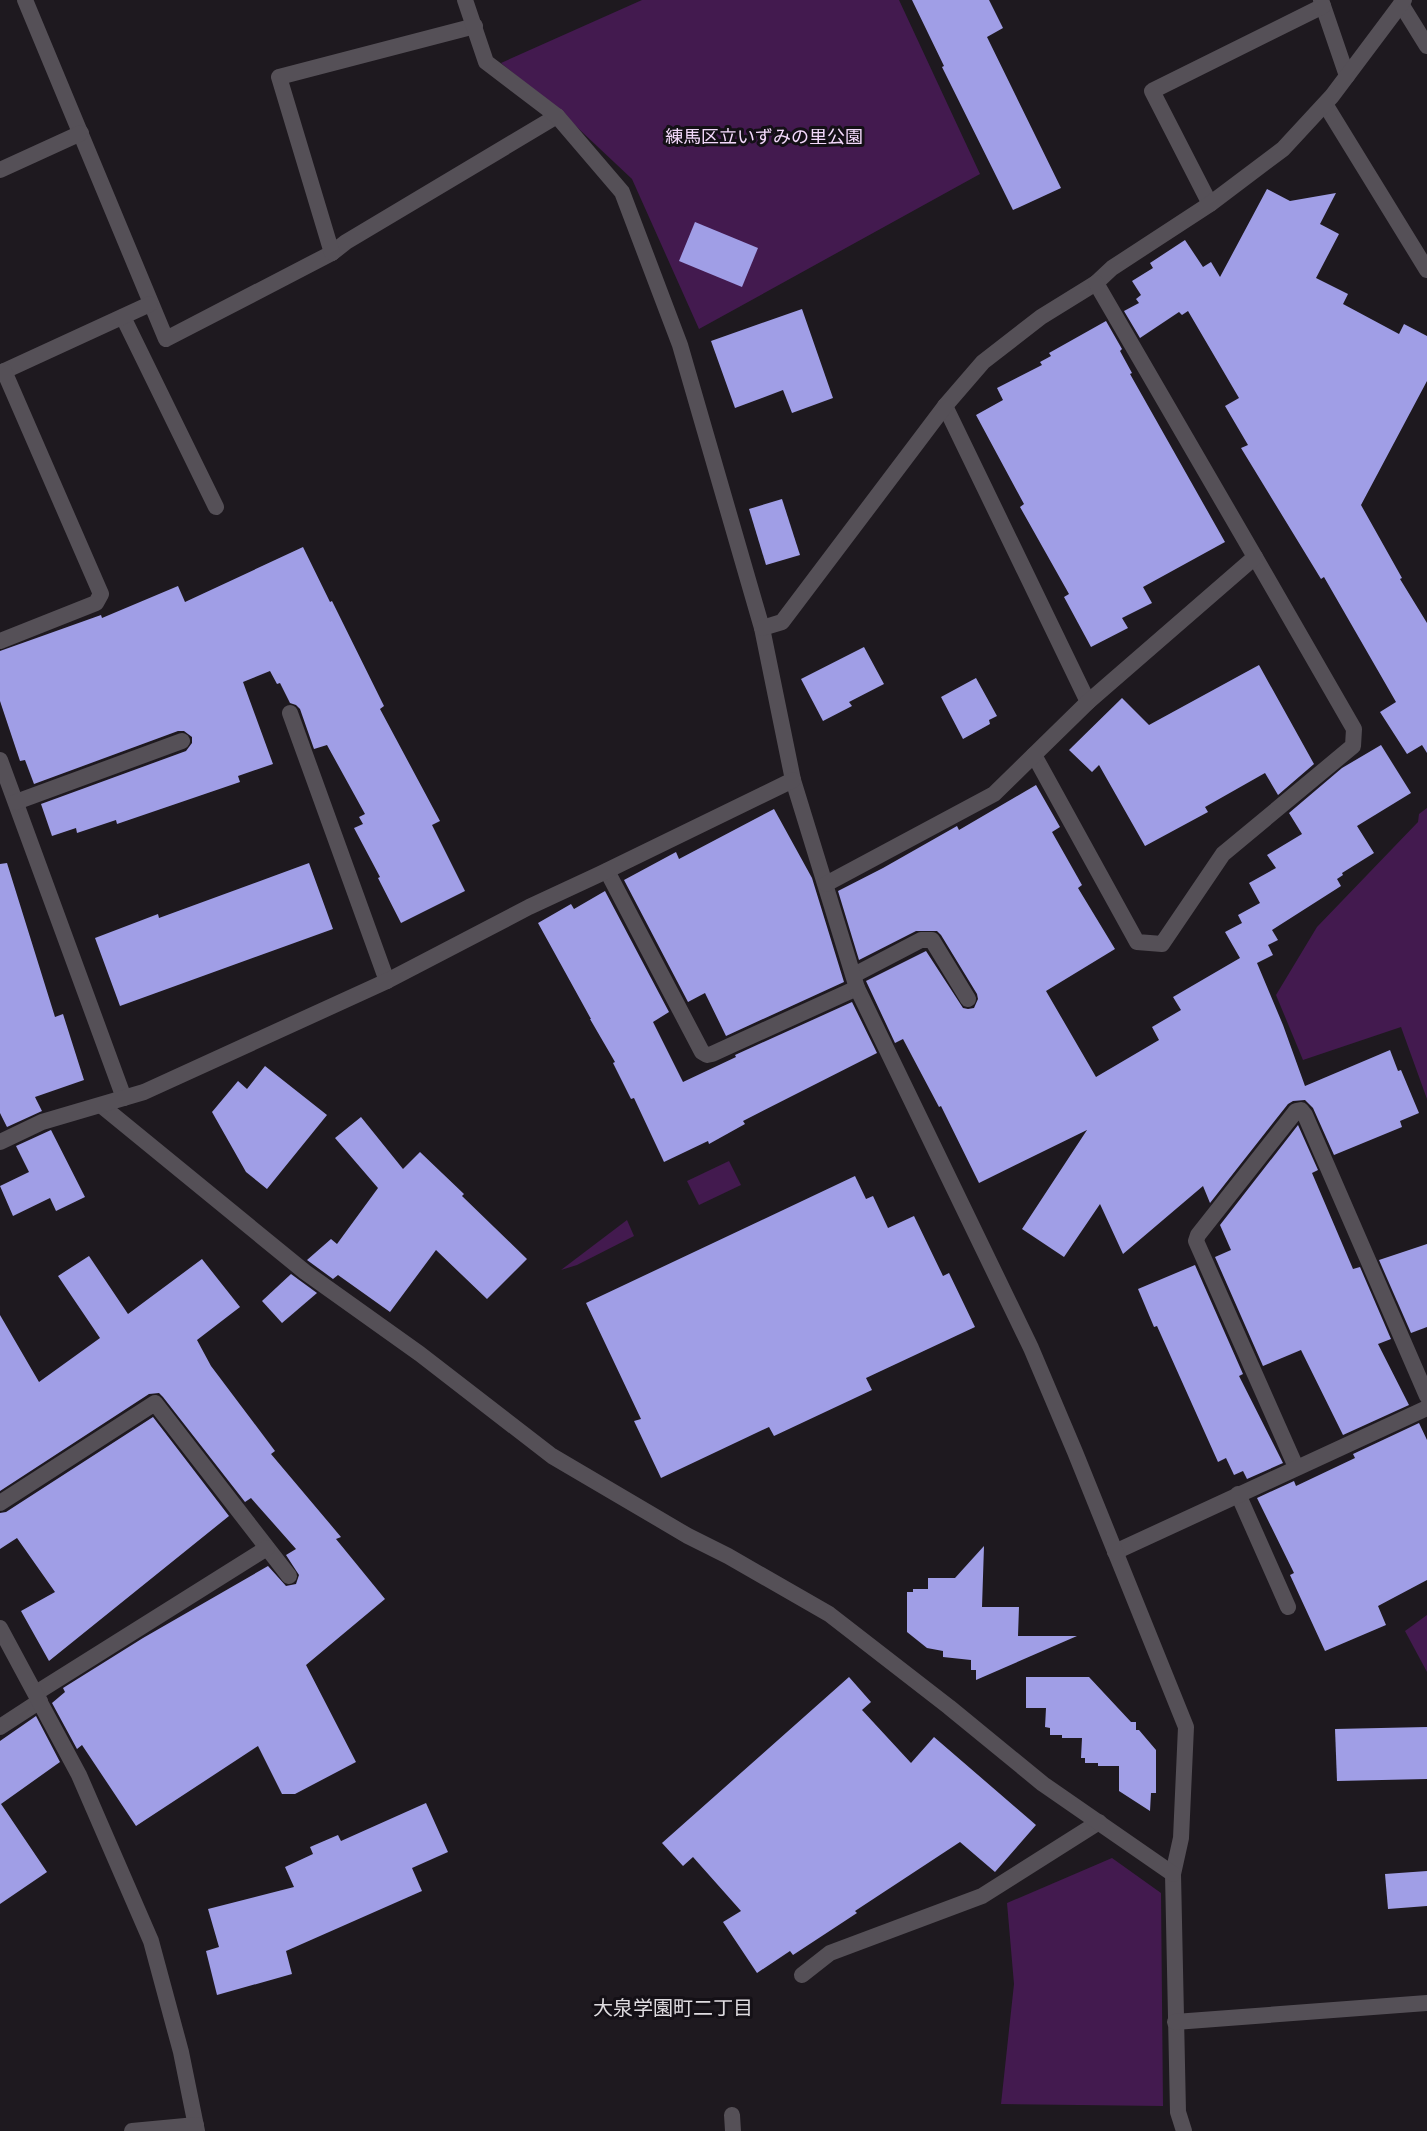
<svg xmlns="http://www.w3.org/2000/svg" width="1427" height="2131" font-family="Helvetica,'Noto Sans JP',sans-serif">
	<rect width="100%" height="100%" fill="#1e191f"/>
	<!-- green -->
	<g fill="#431a4f">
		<path d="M642,0H899L980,174L699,329L632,179L564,115L501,63Z"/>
		<path d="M1427,808V1099L1401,1027L1303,1060L1276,995L1317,927L1418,822L1419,814Z"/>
		<path d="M729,1161L741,1185L699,1205L687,1181Z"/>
		<path d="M627,1220L634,1236L577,1265L561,1270Z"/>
		<path d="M1427,1615V1672L1405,1631Z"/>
		<path d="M1112,1858L1161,1893L1163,2106L1001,2104L1014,1984L1007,1903Z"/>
	</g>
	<!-- building -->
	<g fill="#a09ee6">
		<path d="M912,0H989L1003,28L987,37L1061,188L1013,210L942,67L944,66Z"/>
		<path d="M1267,189L1290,201L1336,193L1320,224L1339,234L1316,278L1348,294L1343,304L1399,334L1404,324L1427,336V381L1361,505L1402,578L1400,579L1427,623V753L1422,745L1407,754L1380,712L1396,702L1324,577L1321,579L1241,448L1248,445L1225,406L1239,398L1188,311L1182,315L1179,312L1140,338L1124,311L1139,303L1136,299L1141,295L1132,281L1153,268L1150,263L1185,240L1203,267L1211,262L1220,277Z"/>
		<path d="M695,222L758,248L742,287L679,261Z"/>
		<path d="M802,309L833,398L792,413L783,390L735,408L711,341Z"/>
		<path d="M1106,321L1122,349L1120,351L1132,373L1130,374L1225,542L1143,587L1152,603L1122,618L1128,628L1091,647L1064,597L1069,594L1020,507L1024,504L976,415L1003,400L997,388L1042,365L1040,362L1051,356L1049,353Z"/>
		<path d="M782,499L800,555L766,565L749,509Z"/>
		<path d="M303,547L330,602L332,601L384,706L380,709L440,821L432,825L465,891L401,923L378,878L380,877L354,828L363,824L359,817L365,814L327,745L314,749L300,709L296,705L290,703L280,683L277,684L270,671L243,682L273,764L238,776L240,782L117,824L116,820L77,833L76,828L52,836L41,804L186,751L192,743V737L184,731H178L34,784L25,760L20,761L0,701V651L101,615L102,618L178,586L185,602Z"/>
		<path d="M864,647L884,684L849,702L852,706L823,721L801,679Z"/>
		<path d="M1259,665L1314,764L1278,795L1265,773L1205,807L1208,812L1145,846L1099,765L1092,772L1069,750L1122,698L1149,725Z"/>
		<path d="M976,678L997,716L989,720L990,724L963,739L941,697Z"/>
		<path d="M1381,745L1411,793L1357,826L1374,853L1342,873L1343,875L1337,879L1341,886L1272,930L1278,940L1268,945L1273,955L1257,963L1283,1025L1305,1086L1390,1050L1398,1071L1401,1070L1419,1113L1400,1121L1402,1127L1334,1155L1313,1108L1305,1100L1293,1101L1288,1104L1210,1203L1203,1186L1123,1254L1100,1204L1064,1257L1022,1229L1087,1130L979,1183L941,1106L939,1107L903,1039L895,1043L866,981L926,951L963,1008L968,1009L974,1008L978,999L977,994L941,935L937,931H916L859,960L838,891L883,868L957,826L959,830L1036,785L1060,827L1052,832L1082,885L1078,888L1115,949L1046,991L1096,1077L1159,1040L1152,1027L1181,1010L1173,997L1240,958L1225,932L1242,923L1238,915L1260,903L1249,883L1276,868L1267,855L1302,834L1289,813L1342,768Z"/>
		<path d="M774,809L812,878L844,982L726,1036L705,993L688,1002L624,880L676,852L679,859Z"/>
		<path d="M7,863L55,1017L63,1014L84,1080L35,1097L42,1111L7,1127L0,1113V864Z"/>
		<path d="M309,863L333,929L120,1006L95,938L158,914L159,918Z"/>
		<path d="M605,891L669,1012L653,1022L683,1082L736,1057L735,1055L852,1002L877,1053L743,1121L745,1124L709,1144L708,1141L664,1162L634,1098L631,1099L613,1063L615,1062L590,1019H591L538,923L571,904L574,909Z"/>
		<path d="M265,1066L327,1115L267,1189L246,1172L212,1112L238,1081L247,1089Z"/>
		<path d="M361,1117L403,1169L420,1152L464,1194L462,1196L527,1259L487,1299L436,1250L390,1312L338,1275L333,1279L307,1260L331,1239L337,1244L378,1188L335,1138Z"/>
		<path d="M1298,1125L1318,1170L1312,1173L1353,1269L1360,1267L1391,1339L1378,1344L1409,1405L1343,1435L1301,1350L1263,1366L1215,1257L1231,1250L1220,1225Z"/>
		<path d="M51,1130L85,1197L56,1211L50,1198L13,1216L0,1186L29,1172L16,1146Z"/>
		<path d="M855,1176L866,1199L873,1196L888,1228L914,1216L943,1276L949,1273L975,1327L866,1378L872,1390L774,1436L769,1427L661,1478L634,1421L641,1419L586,1303Z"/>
		<path d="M1427,1244V1327L1411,1333L1379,1260Z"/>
		<path d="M89,1256L128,1314L202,1259L240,1307L197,1340L211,1366L275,1451L271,1454L341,1537L336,1539L385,1599L306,1665L356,1762L295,1794H282L258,1746L136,1826L82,1745L77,1749L52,1703L65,1692L63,1688L143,1638L268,1566L286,1586L296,1584L299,1575L286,1555L296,1549L251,1498L245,1502L163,1397L159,1393L149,1394L0,1491V1315L39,1382L100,1338L58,1276Z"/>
		<path d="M1195,1265L1243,1374L1239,1376L1283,1463L1247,1479L1243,1471L1234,1475L1226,1458L1218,1462L1157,1326L1154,1327L1138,1289Z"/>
		<path d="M291,1274L317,1293L282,1323L262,1301Z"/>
		<path d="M153,1417L229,1516L49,1661L21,1611L55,1592L17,1538L0,1549V1513L6,1512Z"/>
		<path d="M1419,1423L1427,1440V1580L1378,1606L1386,1625L1325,1651L1290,1575L1294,1573L1257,1498L1294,1481L1296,1486L1355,1458L1353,1454Z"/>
		<path d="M984,1546L982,1607H1019L1018,1636H1077L976,1680V1670H971V1660L943,1657V1651L927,1648L907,1632V1592H913V1589H928V1578H955Z"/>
		<path d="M849,1677L871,1702L862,1710L911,1763L934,1737L1036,1825L995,1872L960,1842L855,1911L857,1913L793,1955L790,1951L757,1973L723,1922L741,1911L693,1857L683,1866L662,1843Z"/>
		<path d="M1026,1677H1089L1131,1722H1136V1730H1139L1156,1750V1793H1151L1150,1811L1119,1791V1766H1098V1763H1085V1758H1081L1082,1738H1062V1735H1050V1728L1045,1727L1046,1708H1026Z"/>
		<path d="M36,1716L60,1762L1,1804L47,1872L0,1904V1741Z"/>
		<path d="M1427,1727V1779L1337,1781L1335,1729Z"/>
		<path d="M426,1803L448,1852L412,1868L422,1891L286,1951L292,1974L217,1995L206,1951L219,1947L208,1909L294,1887L285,1867L313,1854L310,1847L338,1835L341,1841Z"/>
		<path d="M1427,1871V1906L1388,1909L1385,1874Z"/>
	</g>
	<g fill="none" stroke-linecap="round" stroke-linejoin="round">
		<!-- service -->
		<g stroke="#555057" stroke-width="16">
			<path d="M25,0L166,339L332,253L346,242L557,116"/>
			<path d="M1401,4L1427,46"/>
			<path d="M1325,104L1427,270"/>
			<path d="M0,170L81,133"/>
			<path d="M332,253L279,77L475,26"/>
			<path d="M123,317L216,507"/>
			<path d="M0,373L150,304"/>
			<path d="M945,406L1088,702"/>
			<path d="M0,641L96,603L101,594L4,371"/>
			<path d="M290,713L387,981"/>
			<path d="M1034,755L1137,942L1162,944L1223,854L1353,746L1354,729L1255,557"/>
			<path d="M0,760L124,1098"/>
			<path d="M16,802L182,741"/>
			<path d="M607,871L702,1052L707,1055L712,1054L857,988"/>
			<path d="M854,975L921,940H932L968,999"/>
			<path d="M1296,1467L1196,1241L1198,1235L1296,1111L1301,1110L1305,1115L1427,1396"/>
			<path d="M1238,1494L1288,1607"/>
			<path d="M0,1503L155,1403L289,1576"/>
			<path d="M1115,1552L1427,1408"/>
			<path d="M36,1693L267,1548"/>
			<path d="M0,1727L40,1701"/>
			<path d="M802,1975L830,1953L982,1896L1099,1822"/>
			<path d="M732,2115L733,2131"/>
		</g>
		<!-- minor -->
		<g stroke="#555057" stroke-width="16">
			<path d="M465,0L486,62L557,116L622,192L680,345L762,628L793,780L857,988L1031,1348L1075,1452L1186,1727L1181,1838L1173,1874L1178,2112L1184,2131"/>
			<path d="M1321,0L1347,76"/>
			<path d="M1210,204L1152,91L1323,6"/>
			<path d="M762,628L782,622L945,406L983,362L1041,317L1096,283L1112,268L1210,204L1283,149L1332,96L1404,0"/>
			<path d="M826,884L994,794L1088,702L1255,557L1096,283"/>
			<path d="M102,1106L305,1272L420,1354L552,1456L688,1536L728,1556L829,1614L949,1707L1043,1784L1173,1874"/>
			<path d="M0,1142L42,1122L144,1092L387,981L529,907L600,874L793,780"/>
			<path d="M0,1628L79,1775L151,1941L181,2052L197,2131"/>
		</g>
		<!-- tertiary -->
		<g stroke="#555057" stroke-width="16">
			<path d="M1175,2022L1427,2003"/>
			<path d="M132,2131L196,2125"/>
		</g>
	</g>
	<g text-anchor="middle" stroke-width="6" stroke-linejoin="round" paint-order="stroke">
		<!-- park labels -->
		<g font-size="18" fill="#f3d9fb" stroke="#141016">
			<text x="764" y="143">練馬区立いずみの里公園</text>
		</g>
		<!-- neighbourhood labels -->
		<g font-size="20" fill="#dfdce0" stroke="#141016">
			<text x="673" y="2015">大泉学園町二丁目</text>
		</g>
	</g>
</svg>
